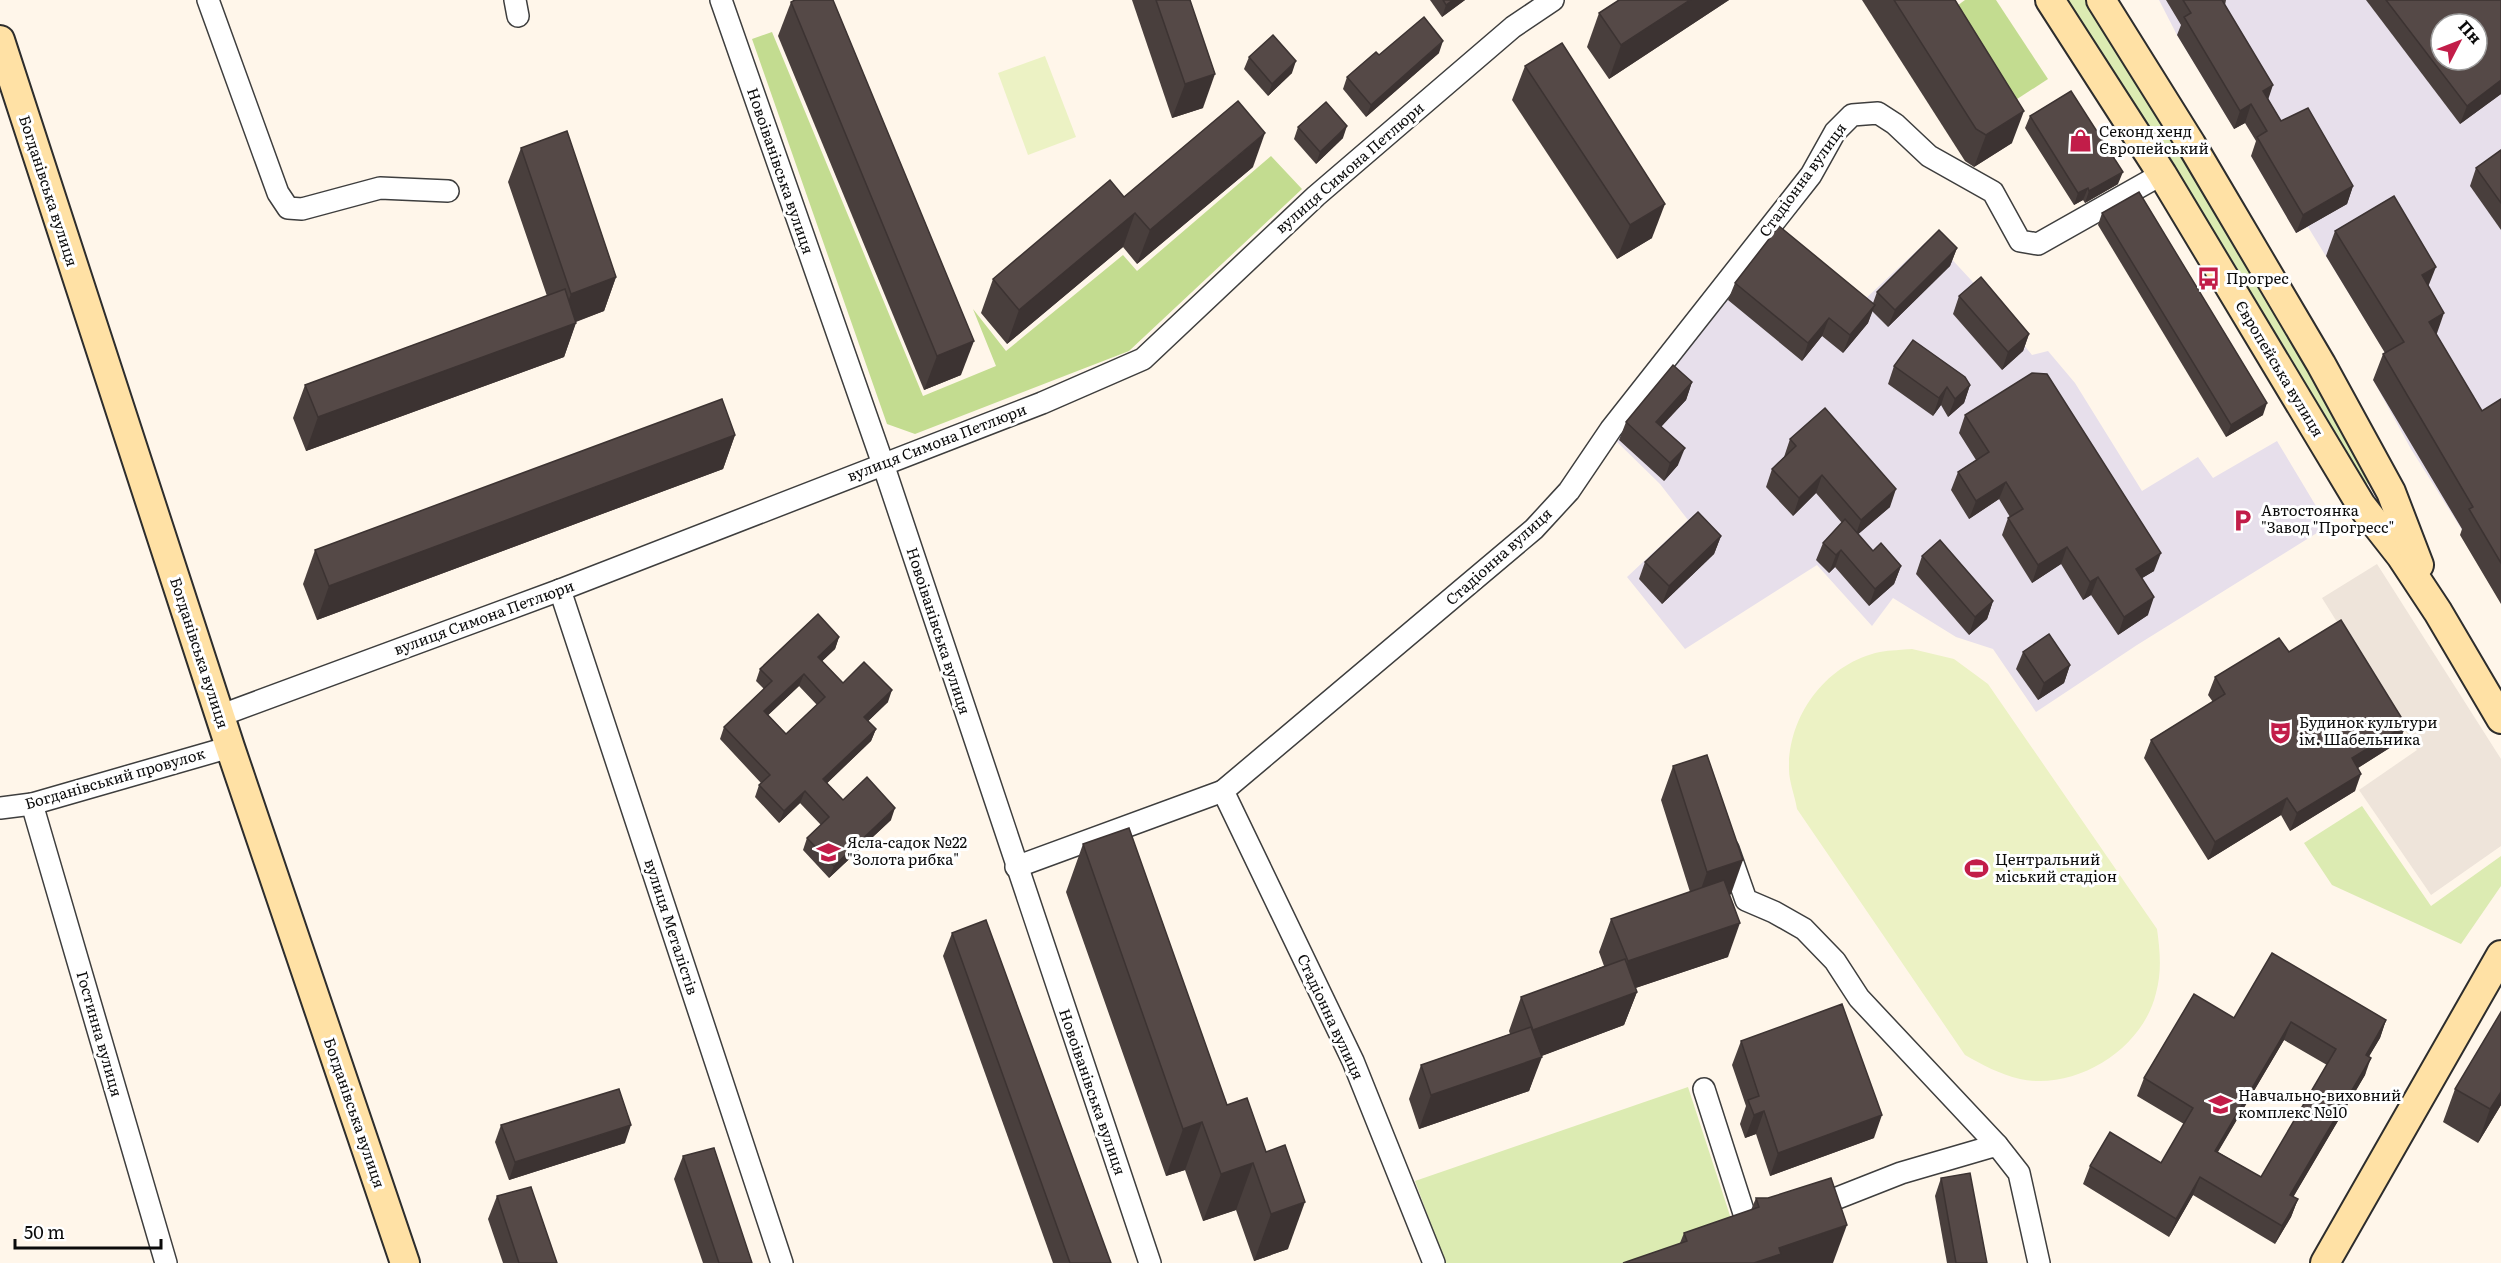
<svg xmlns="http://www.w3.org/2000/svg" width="2501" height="1263" font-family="Literata,serif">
	<rect width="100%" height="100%" fill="#fff6ea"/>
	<!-- industrial -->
	<g fill="#e7dfeb" fill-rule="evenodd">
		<path d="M2159,0H2501V507L2462,530L2411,449L2373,380L2392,364L2308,227L2296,233L2251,156L2260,147L2245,123L2234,129L2177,35ZM2441,24H2477V60H2441Z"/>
		<path d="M1773,232L1861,303L1928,240H1934L1971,280L2032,355L2048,351L2075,383L2142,491L2198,457L2213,478L2277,441L2328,526L2137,645L2036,712L1993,649L1956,637L1893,598L1872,626L1817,565L1685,649L1627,577L1688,520L1660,484L1612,437Z"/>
	</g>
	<!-- green -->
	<g fill="#dcebb2">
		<path d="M2062,0H2089L2376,478L2364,486Z"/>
		<path d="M2362,806L2431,906L2501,856V886L2461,944L2332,885L2304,843Z"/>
		<path d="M1688,1087L1736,1234L1658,1263H1445L1415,1181Z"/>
	</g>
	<!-- forest -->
	<g fill="#c3dc90">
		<path d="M1965,0H1996L2048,79L2011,103L1950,11Z"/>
		<path d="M772,32L923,396L996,366L973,309L1006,351L1123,255L1137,271L1271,156L1302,189L1129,351L915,434L887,424L752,39Z"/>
	</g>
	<!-- pitch -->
	<g fill="#ecf2c4">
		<path d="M1045,56L1076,137L1028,155L998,73Z"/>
		<path d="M1912,649L1954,659L1988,684L2157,929C2160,951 2162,971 2156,993C2143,1049 2076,1091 2020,1079C1999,1074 1983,1065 1965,1055L1797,809C1795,796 1789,782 1789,769C1788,715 1827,663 1880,652C1890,650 1902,650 1912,649Z"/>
	</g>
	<!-- plaza -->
	<path fill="#eee4da" d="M2377,564L2501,759V846L2431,895L2359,790L2417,750L2322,598Z"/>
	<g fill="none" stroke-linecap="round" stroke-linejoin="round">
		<defs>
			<g id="street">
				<path d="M208,0L278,193L288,208L302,209L380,188L448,191"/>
				<path d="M515,0L518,16"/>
				<path d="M721,0L883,464L1150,1263"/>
				<path d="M560,590L782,1263"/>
				<path d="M219,716L560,590L1042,403L1143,359L1316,196L1513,27L1553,0"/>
				<path d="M32,804L166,1263"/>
				<path d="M0,808L32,804L230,747"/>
				<path d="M1728,849L1746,900L1774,912L1804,929L1835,961L1859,998L1997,1145"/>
				<path d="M1016,867L1223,791"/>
				<path d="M1704,1089L1749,1229L1759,1226"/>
				<path d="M1812,1208L1901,1173L1997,1145L2019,1173L2039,1263"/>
				<path d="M1434,1263L1353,1061L1223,791L1534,529L1569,491L1611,429L1811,175L1835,132L1852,115L1878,113L1895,124L1929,156L1993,192L2020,241L2038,244L2162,174"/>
			</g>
			<g id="secondary">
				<path d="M2050,0L2162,174L2361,505L2401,556L2438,612L2501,719"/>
				<path d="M2101,0L2191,144L2321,364L2391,492L2419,565"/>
				<path d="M0,40L230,747L405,1263"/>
				<path d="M2325,1263L2501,955"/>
			</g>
		</defs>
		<!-- street casing -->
		<use href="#street" stroke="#3e3e3e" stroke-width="24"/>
		<!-- secondary casing -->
		<use href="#secondary" stroke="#2d2d2d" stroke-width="32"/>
		<!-- street -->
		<use href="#street" stroke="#fff" stroke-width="21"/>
		<!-- secondary -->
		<use href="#secondary" stroke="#ffe1a5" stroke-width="28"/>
	</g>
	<!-- wall -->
	<g fill="#493f3d" fill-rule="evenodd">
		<path d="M1132,0H1190L1203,108L1172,118Z"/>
		<path d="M1430,0H1465L1442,17Z"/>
		<path d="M1619,0H1729L1609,79L1587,47L1599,13Z"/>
		<path d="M1862,0H1955L2012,143L1974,167L1965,161Z"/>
		<path d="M2166,0H2226L2225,5L2268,99L2281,121L2353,186L2347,204L2296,233L2251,156L2256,141L2245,123L2234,129L2177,35L2181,25Z"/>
		<path d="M2366,0H2501V94L2460,124Z"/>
		<path d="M791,2L961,375L924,390L778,36Z"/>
		<path d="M1439,53L1366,117L1343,89L1347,77L1379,55Z"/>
		<path d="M1249,57L1292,73L1268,96L1244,69Z"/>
		<path d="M1525,66L1652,238L1617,259L1512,100Z"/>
		<path d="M2030,116L2118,184L2085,203L2083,200L2074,205L2025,128Z"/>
		<path d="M1298,127L1343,138L1316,164L1294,139Z"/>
		<path d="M521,148L616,277L604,311L576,322L564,357L306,451L293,418L305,385L547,296L508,182Z"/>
		<path d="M2501,150V230L2470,186L2476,168Z"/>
		<path d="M1253,167L1137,264L1123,247L1007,344L981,313L993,279L1124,197Z"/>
		<path d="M2102,213L2263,415L2226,437L2098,225Z"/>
		<path d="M2335,231L2429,287L2436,334L2482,411L2501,399V604L2460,535L2462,529L2373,380L2383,354L2385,353L2326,256Z"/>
		<path d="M1957,248L1950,266L1888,327L1872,311L1868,323L1843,353L1822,336L1802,361L1728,300L1735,283L1873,303L1877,292Z"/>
		<path d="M1959,296L2029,334L2023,351L2002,370L1953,314Z"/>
		<path d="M1894,366L1970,385L1964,403L1948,417L1941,405L1933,416L1888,384Z"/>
		<path d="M1692,382L1686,400L1661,426L1678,465L1664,481L1619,440L1626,422Z"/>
		<path d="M1965,415L2154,571L2142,578L2148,615L2118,635L2091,595L2083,600L2061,564L2032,583L2002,535L2008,518L2010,517L1999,499L1969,519L1951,490L1958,472L1976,460L1959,433Z"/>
		<path d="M735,435L723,469L317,620L303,584L315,550Z"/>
		<path d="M1790,439L1890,507L1858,534L1873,551L1901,566L1894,584L1869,606L1835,567L1829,573L1816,560L1823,543L1842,523L1816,493L1793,516L1766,487L1772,469L1784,457Z"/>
		<path d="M1721,536L1714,554L1662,604L1639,579L1645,562Z"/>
		<path d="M1922,556L1993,601L1987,619L1969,635L1916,574Z"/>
		<path d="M839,637L835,649L822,661L843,683L888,702L868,721L876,729L871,741L827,783L843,800L891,820L829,878L803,850L807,838L821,825L800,803L779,823L755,797L759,785L761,783L720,739L724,727L764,689L756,681L760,669ZM799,686L817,705L786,734L768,715Z"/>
		<path d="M2023,652L2070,665L2064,683L2038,700L2016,669Z"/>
		<path d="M2289,652L2406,725L2399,742L2358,768L2355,791L2290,831L2281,815L2208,860L2144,758L2151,740L2213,702L2208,695L2215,677Z"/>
		<path d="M1673,766L1731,894L1730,895L1728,957L1635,988L1637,992L1624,1025L1541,1056L1529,1091L1419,1129L1409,1099L1421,1065L1510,1034L1509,1031L1521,997L1604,966L1599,952L1611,919L1690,892L1661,800Z"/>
		<path d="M1083,844L1227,1105L1247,1098L1288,1249L1254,1261L1236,1210L1203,1221L1185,1170L1166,1176L1066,892Z"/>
		<path d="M952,933L1111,1263H1053L943,956Z"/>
		<path d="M2234,1018L2386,1020L2380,1038L2369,1056L2365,1075L2293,1197L2298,1199L2291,1217L2275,1244L2193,1195L2169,1237L2083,1184L2090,1166L2161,1163L2184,1124L2137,1096L2144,1078ZM2284,1040L2327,1065L2261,1177L2218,1152Z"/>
		<path d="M1741,1041L1874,1138L1770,1176L1756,1134L1745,1138L1740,1124L1746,1106L1732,1065Z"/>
		<path d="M2455,1089L2501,1105L2478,1143L2443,1122Z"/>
		<path d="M501,1125L625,1143L509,1180L495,1142Z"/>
		<path d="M683,1156L752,1263H703L674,1179Z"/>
		<path d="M1941,1178L1987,1263H1947L1935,1196Z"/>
		<path d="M497,1196L557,1263H503L488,1219Z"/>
		<path d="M1756,1198L1833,1263L1680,1243L1684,1233L1751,1210Z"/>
	</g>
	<!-- shaded-wall -->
	<g fill="#3c3332">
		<path d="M1453,0H1465L1442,17L1446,5Z"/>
		<path d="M1690,0H1729L1609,79L1621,45Z"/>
		<path d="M1443,41L1439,53L1366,117L1371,105Z"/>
		<path d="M1296,61L1292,73L1268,96L1272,84Z"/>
		<path d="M1215,74L1203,108L1172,118L1185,84Z"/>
		<path d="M2501,80V94L2460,124L2467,106Z"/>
		<path d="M2273,85L2267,103L2263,91Z"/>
		<path d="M2251,104L2245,123L2234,129L2240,111Z"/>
		<path d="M2024,111L2012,143L1974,167L1986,135Z"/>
		<path d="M1347,126L1343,138L1316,164L1320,152Z"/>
		<path d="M1265,133L1253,167L1137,264L1150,230Z"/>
		<path d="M2123,172L2118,184L2085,203L2089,191Z"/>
		<path d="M2353,186L2347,204L2296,233L2303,215Z"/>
		<path d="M2088,188L2083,200L2074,205L2078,193Z"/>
		<path d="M1665,204L1652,238L1617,259L1630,225Z"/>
		<path d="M1135,213L1123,247L1007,344L1019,310Z"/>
		<path d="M1957,248L1950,266L1888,327L1895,310Z"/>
		<path d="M2436,267L2426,292L2422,275Z"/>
		<path d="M616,277L604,311L558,328L571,294Z"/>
		<path d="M1875,305L1868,323L1843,353L1850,335Z"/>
		<path d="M2444,313L2435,339L2429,322Z"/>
		<path d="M1829,318L1822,336L1802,361L1808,343Z"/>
		<path d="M576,323L564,357L306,451L318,417Z"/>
		<path d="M2029,334L2023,351L2002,370L2008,352Z"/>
		<path d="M974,341L961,375L924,390L937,356Z"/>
		<path d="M1692,382L1686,400L1650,439L1656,422Z"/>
		<path d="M1970,385L1964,403L1948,417L1955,399Z"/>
		<path d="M1947,387L1941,405L1933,416L1939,398Z"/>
		<path d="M2267,403L2263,415L2226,437L2231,425Z"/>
		<path d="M735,435L723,469L317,620L329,586Z"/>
		<path d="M1685,448L1678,465L1664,481L1670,463Z"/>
		<path d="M1822,475L1816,493L1793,516L1799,498Z"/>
		<path d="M2006,482L1999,499L1969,519L1976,501Z"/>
		<path d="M1896,489L1890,507L1855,537L1861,520Z"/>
		<path d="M1721,536L1714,554L1662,604L1669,586Z"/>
		<path d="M2067,547L2061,564L2032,583L2038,565Z"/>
		<path d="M1841,550L1835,567L1829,573L1836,555Z"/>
		<path d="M2161,553L2154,571L2129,586L2136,569Z"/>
		<path d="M1901,566L1894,584L1869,606L1875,589Z"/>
		<path d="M2098,577L2091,595L2083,600L2090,582Z"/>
		<path d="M2154,597L2148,615L2118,635L2124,617Z"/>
		<path d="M1993,601L1987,619L1969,635L1975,617Z"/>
		<path d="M839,637L835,649L814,669L818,657Z"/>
		<path d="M2070,665L2064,683L2038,700L2044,683Z"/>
		<path d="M804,674L799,686L760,723L764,711Z"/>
		<path d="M892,690L888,702L860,729L864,717Z"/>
		<path d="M2406,725L2399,742L2345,776L2352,758Z"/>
		<path d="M876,729L871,741L819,791L823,779Z"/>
		<path d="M2361,774L2355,791L2290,831L2297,813Z"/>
		<path d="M805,791L800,803L779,823L784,811Z"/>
		<path d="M2287,798L2281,815L2208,860L2215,842Z"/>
		<path d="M895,808L891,820L829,878L834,866Z"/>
		<path d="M1743,860L1731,894L1695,906L1707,872Z"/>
		<path d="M1740,923L1728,957L1615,995L1628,961Z"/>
		<path d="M1637,992L1624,1025L1521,1064L1533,1030Z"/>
		<path d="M2386,1020L2380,1038L2360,1072L2366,1055Z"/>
		<path d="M2291,1022L2284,1040L2208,1168L2215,1151Z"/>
		<path d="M1542,1057L1529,1091L1419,1129L1431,1095Z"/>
		<path d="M2371,1058L2365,1075L2284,1213L2290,1195Z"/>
		<path d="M2501,1092V1105L2478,1143L2490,1109Z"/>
		<path d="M1764,1111L1756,1134L1745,1138L1754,1115Z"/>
		<path d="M1882,1115L1874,1138L1770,1176L1778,1153Z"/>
		<path d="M1202,1122L1185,1170L1166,1176L1183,1129Z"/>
		<path d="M631,1125L625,1143L509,1180L515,1162Z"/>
		<path d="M1253,1163L1236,1210L1203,1221L1221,1174Z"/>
		<path d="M2200,1177L2193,1195L2169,1237L2176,1219Z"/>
		<path d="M2298,1199L2291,1217L2275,1244L2282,1226Z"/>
		<path d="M1305,1202L1288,1249L1254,1261L1271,1214Z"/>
		<path d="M1847,1225L1833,1263H1754L1779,1248Z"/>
	</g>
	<!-- building -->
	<g fill="#554947" stroke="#3c3332" stroke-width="1.5" fill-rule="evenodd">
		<path d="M795,0H833L974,341L937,356L791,2Z"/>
		<path d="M1156,0H1190L1215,74L1185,84Z"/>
		<path d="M1443,0H1453L1446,5Z"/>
		<path d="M1619,0H1690L1621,45L1599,13Z"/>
		<path d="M1894,0H1955L2024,111L1986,135L1976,129Z"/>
		<path d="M2183,0H2222L2273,85L2263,91L2281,121L2308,108L2353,186L2303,215L2257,137L2267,131L2251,104L2240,111L2184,17L2191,13Z"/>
		<path d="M2386,0H2501V80L2467,106ZM2441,24H2477V60H2441Z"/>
		<path d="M1424,17L1443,41L1371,105L1347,77L1376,52L1379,55Z"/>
		<path d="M1273,35L1296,61L1272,84L1249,57Z"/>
		<path d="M1562,43L1665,204L1630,225L1525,66Z"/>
		<path d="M2071,91L2123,172L2089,191L2088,188L2078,193L2030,116Z"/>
		<path d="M1238,101L1265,133L1150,230L1135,213L1019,310L993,279L1110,180L1124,197Z"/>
		<path d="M1326,102L1347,126L1320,152L1298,127Z"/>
		<path d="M567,131L616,277L571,294L521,148Z"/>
		<path d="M2501,150V203L2476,168Z"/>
		<path d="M2139,192L2267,403L2231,425L2102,213Z"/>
		<path d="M2394,196L2436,267L2422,275L2444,313L2429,322L2482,411L2501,399V563L2469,509L2473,507L2383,354L2404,342L2335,231Z"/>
		<path d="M1779,226L1875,305L1850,335L1829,318L1808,343L1735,283Z"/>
		<path d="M1939,230L1957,248L1895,310L1877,292Z"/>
		<path d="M1981,277L2029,334L2008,352L1959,296Z"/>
		<path d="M565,289L576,323L318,417L305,385Z"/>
		<path d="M1913,340L1965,377L1970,385L1955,399L1947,387L1939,398L1894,366Z"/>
		<path d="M1673,365L1692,382L1656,422L1685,448L1670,463L1626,422Z"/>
		<path d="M2032,373L2047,374L2161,553L2136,569L2154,597L2124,617L2098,577L2090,582L2067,547L2038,565L2008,518L2023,509L2006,482L1976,501L1958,472L1989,452L1965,415Z"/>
		<path d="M722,399L735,435L329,586L315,550Z"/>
		<path d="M1825,408L1896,489L1861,520L1822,475L1799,498L1772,469L1796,446L1790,439Z"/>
		<path d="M1698,512L1721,536L1669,586L1645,562Z"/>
		<path d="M1845,519L1873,551L1881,543L1901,566L1875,589L1841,550L1836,555L1823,543Z"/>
		<path d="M1940,540L1993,601L1975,617L1922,556Z"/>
		<path d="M818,614L839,637L818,657L843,683L864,662L892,690L864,717L876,729L823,779L843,800L867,777L895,808L834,866L807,838L829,817L805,791L784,811L759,785L770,775L724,727L772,681L760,669ZM804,674L825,697L786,734L764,711Z"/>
		<path d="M2341,620L2406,725L2352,758L2361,774L2297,813L2287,798L2215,842L2151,740L2225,694L2215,677L2279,638L2289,652Z"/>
		<path d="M2049,634L2070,665L2044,683L2023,652Z"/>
		<path d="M1707,755L1743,860L1707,872L1673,766Z"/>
		<path d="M1129,828L1227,1105L1247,1098L1266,1152L1285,1145L1305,1202L1271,1214L1253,1163L1221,1174L1202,1122L1183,1129L1083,844Z"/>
		<path d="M1724,880L1740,923L1628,961L1611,919Z"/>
		<path d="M986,920L1111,1263H1070L952,933Z"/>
		<path d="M2272,953L2386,1020L2366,1055L2371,1058L2290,1195L2298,1199L2282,1226L2200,1177L2176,1219L2090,1166L2110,1132L2161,1163L2193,1108L2144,1078L2194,994L2234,1018ZM2291,1022L2336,1049L2261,1177L2215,1151Z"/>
		<path d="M1625,959L1637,992L1533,1030L1521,997Z"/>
		<path d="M1842,1004L1882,1115L1778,1153L1764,1111L1754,1115L1748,1100L1759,1096L1741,1041Z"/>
		<path d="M2501,1012V1092L2490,1109L2455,1089Z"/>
		<path d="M1531,1027L1542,1057L1431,1095L1421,1065Z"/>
		<path d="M619,1089L631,1125L515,1162L501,1125Z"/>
		<path d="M714,1148L752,1263H719L683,1156Z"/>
		<path d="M1970,1173L1987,1263H1956L1941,1178Z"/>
		<path d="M1831,1178L1847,1225L1779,1248L1781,1254L1754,1263H1623L1687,1241L1684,1233L1759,1207L1756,1198H1768Z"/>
		<path d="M531,1187L557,1263H519L497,1196Z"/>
	</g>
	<!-- icons -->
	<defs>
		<symbol id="shop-bare" viewBox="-9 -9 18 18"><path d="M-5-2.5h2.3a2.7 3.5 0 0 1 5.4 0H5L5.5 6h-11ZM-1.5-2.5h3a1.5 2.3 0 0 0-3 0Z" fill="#c21d49" stroke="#fff" stroke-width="2.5" paint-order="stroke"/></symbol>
		<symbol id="bus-bare" viewBox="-9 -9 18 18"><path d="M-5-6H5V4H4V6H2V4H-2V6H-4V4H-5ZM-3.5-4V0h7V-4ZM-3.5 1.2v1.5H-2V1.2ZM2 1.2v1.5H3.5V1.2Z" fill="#c21d49" stroke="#fff" stroke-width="2.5" paint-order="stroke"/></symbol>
		<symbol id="parking-bare" viewBox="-9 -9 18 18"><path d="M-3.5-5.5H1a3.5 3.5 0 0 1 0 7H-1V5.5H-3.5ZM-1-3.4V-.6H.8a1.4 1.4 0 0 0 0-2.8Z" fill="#c21d49" stroke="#fff" stroke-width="2.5" paint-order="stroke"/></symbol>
		<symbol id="theatre-bare" viewBox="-9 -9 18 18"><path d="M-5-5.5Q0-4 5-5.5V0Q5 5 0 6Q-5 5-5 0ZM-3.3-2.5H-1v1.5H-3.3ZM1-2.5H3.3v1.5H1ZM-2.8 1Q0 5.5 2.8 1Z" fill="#c21d49" stroke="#fff" stroke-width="2.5" paint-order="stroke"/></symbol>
		<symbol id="school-bare" viewBox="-9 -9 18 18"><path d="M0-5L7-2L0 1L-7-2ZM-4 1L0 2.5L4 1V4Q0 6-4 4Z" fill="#c21d49" stroke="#fff" stroke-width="2.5" paint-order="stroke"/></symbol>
		<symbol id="stadium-bare" viewBox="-9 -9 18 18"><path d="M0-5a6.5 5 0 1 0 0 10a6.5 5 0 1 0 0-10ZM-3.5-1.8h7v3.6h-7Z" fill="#c21d49" stroke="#fff" stroke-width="2.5" paint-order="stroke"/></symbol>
	</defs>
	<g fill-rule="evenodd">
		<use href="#shop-bare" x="2064" y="124" width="33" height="33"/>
		<use href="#bus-bare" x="2192" y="262" width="33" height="33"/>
		<use href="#parking-bare" x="2226" y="504" width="33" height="33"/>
		<use href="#theatre-bare" x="2264" y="716" width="33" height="33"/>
		<use href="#school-bare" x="812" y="836" width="33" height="33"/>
		<use href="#stadium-bare" x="1960" y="852" width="33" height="33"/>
		<use href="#school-bare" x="2204" y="1088" width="33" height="33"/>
	</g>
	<g text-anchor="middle" stroke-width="6" stroke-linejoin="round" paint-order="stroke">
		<!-- poi labels -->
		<g font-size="15" fill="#0b0b0b" stroke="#fff" text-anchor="start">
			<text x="2099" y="137">Секонд хенд<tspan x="2099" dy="17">Європейський</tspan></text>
			<text x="2226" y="284">Прогрес</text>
			<text x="2261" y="516">Автостоянка<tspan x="2261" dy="17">"Завод "Прогресс"</tspan></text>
			<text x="2299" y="728">Будинок культури<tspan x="2299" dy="17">ім. Шабельника</tspan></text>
			<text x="847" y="848">Ясла-садок №22<tspan x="847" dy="17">"Золота рибка"</tspan></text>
			<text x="1995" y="865">Центральний<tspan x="1995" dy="17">міський стадіон</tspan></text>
			<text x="2238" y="1101">Навчально-виховний<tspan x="2238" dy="17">комплекс №10</tspan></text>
		</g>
		<!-- street labels -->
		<g font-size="15" fill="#0b0b0b" stroke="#fff">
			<text transform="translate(1350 168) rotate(-41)" y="5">вулиця Симона Петлюри</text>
			<text transform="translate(780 171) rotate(71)" y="5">Новоіванівська вулиця</text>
			<text transform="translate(1803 180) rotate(-54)" y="5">Стадіонна вулиця</text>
			<text transform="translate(48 191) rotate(72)" y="5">Богданівська вулиця</text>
			<text transform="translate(2279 369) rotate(59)" y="5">Європейська вулиця</text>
			<text transform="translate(937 443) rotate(-21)" y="5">вулиця Симона Петлюри</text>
			<text transform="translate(1499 557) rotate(-42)" y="5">Стадіонна вулиця</text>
			<text transform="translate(484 618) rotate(-20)" y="5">вулиця Симона Петлюри</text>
			<text transform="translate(938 631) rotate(72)" y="5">Новоіванівська вулиця</text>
			<text transform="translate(199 653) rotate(72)" y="5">Богданівська вулиця</text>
			<text transform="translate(115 779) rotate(-16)" y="5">Богданівський провулок</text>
			<text transform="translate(671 927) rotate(72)" y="5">вулиця Металістів</text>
			<text transform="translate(1330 1017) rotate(65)" y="5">Стадіонна вулиця</text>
			<text transform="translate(99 1034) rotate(74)" y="5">Гостинна вулиця</text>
			<text transform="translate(1092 1092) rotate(71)" y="5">Новоіванівська вулиця</text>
			<text transform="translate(354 1113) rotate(71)" y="5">Богданівська вулиця</text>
		</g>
	</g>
	<!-- north arrow -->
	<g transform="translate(2459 42) rotate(48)"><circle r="28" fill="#ffffff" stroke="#9d9d9d" stroke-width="1.5"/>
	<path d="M0-4.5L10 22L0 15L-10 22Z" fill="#c21d49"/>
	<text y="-9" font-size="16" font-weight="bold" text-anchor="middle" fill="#0b0b0b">Пн</text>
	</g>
	<!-- scale -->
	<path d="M15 1239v9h146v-9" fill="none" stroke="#0b0b0b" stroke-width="3"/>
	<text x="24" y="1239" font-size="18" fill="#0b0b0b" stroke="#ffffff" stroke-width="4.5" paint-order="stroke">50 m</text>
</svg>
